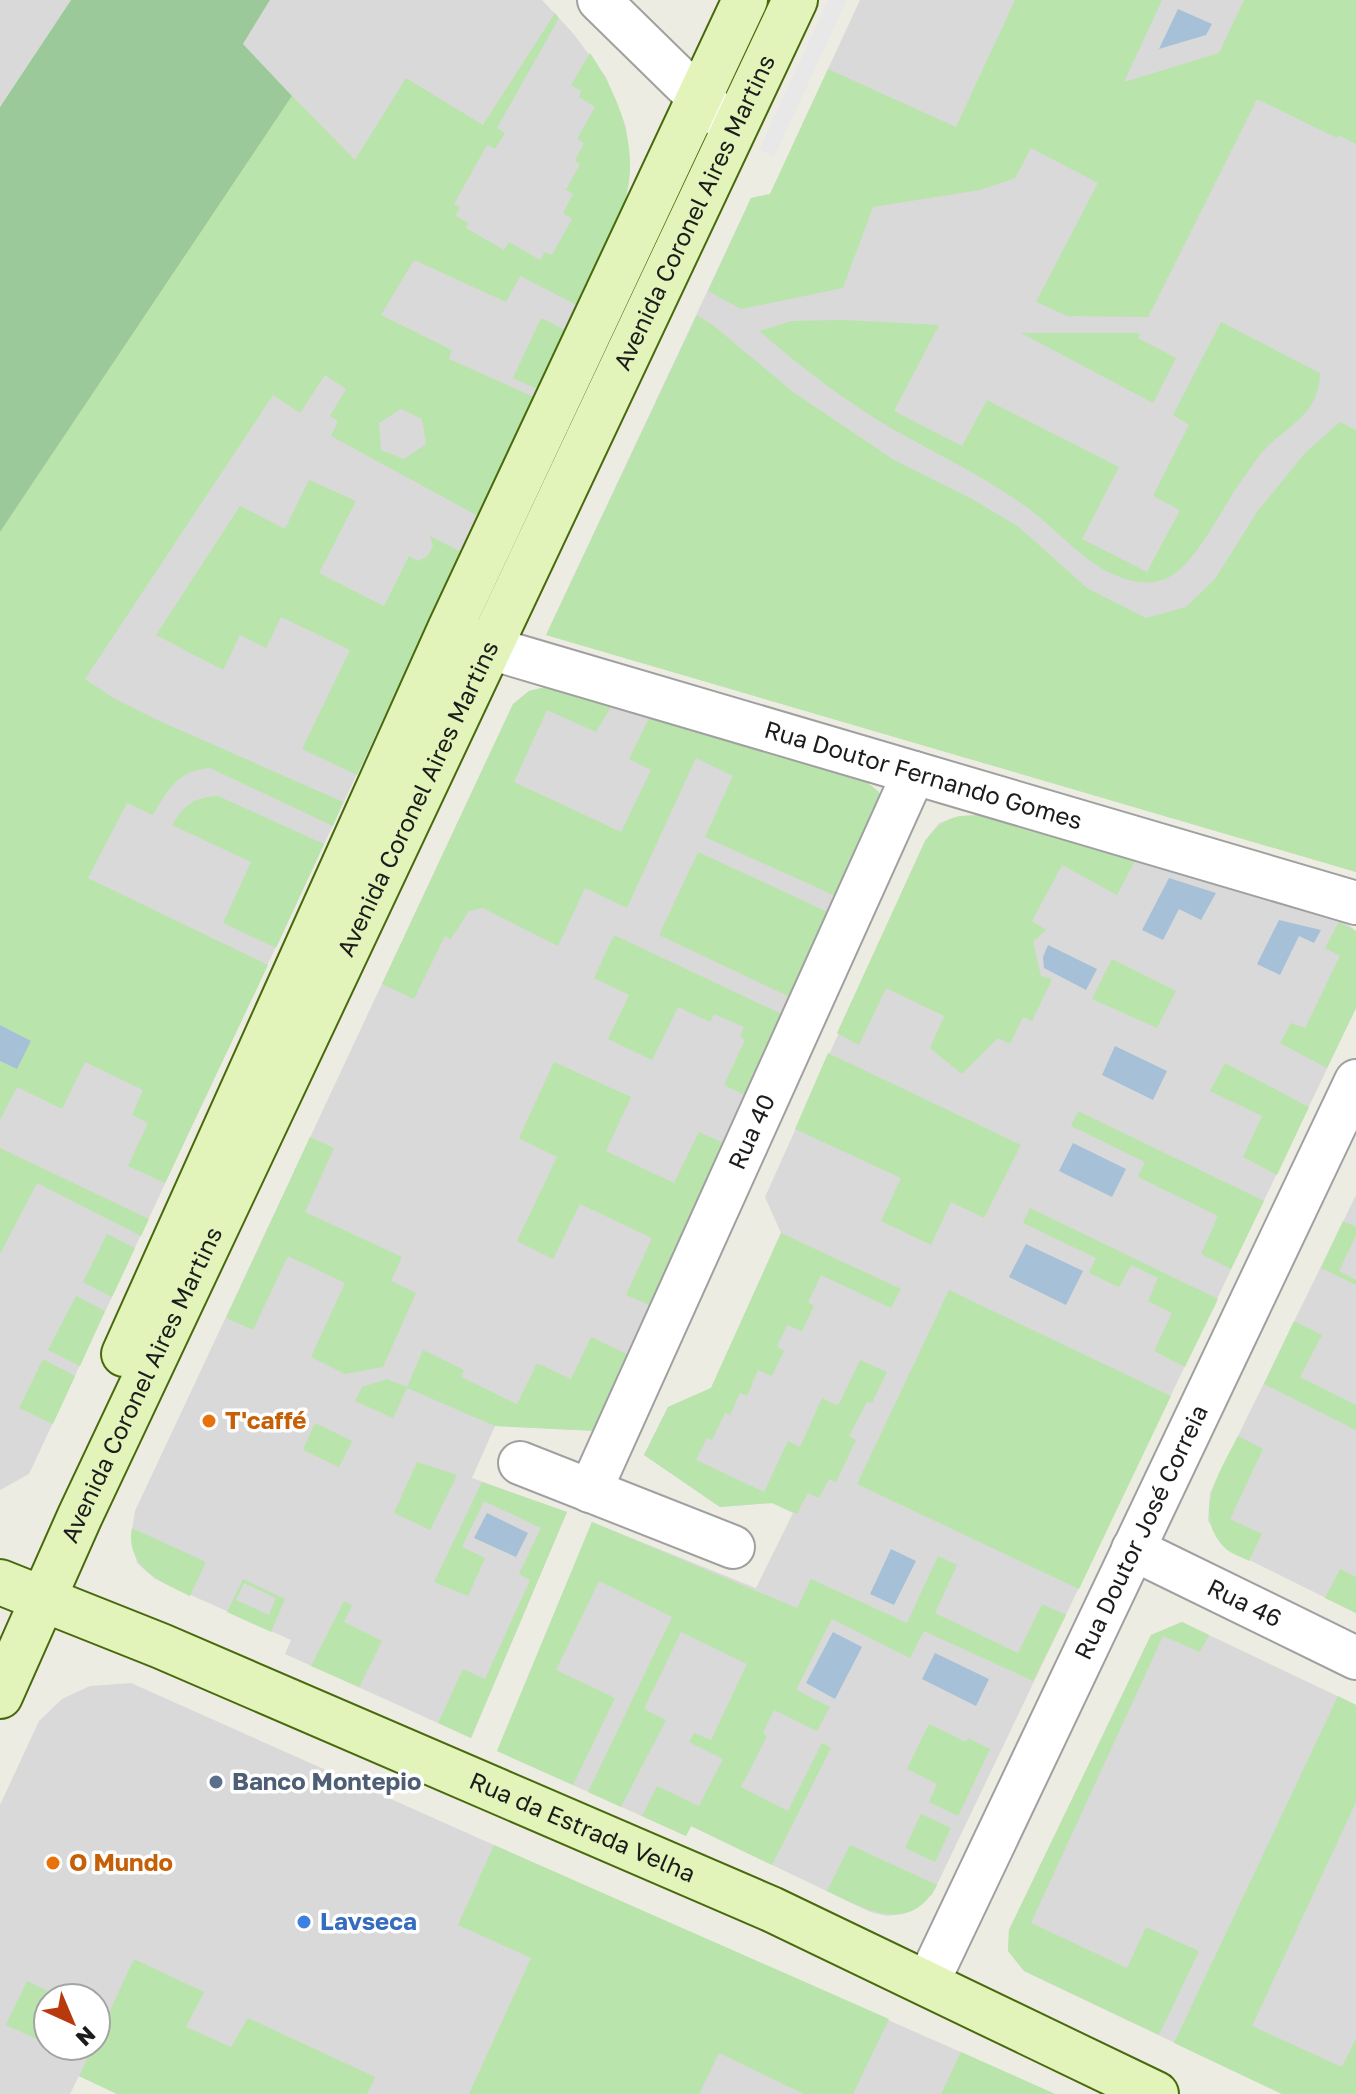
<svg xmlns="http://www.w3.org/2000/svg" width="1356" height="2094" font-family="'Golos Text',sans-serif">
	<rect width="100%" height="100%" fill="#edece2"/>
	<!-- residential -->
	<g fill="#dad9d9" fill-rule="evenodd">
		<path d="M0,0H71L0,107Z"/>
		<path d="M270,0H542L572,32L606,77L626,127L630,169L624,204L29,1474L0,1490V532L292,97L243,44Z"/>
		<path d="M860,0H1356V872L546,635L751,198L770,194Z"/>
		<path d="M549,686L864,780L879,792L881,809L597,1431L495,1426L472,1478L567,1512L471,1738L285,1654L291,1640L155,1579L137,1563L131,1535L135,1511L513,704L529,691Z"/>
		<path d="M980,815L1349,925L1356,931V1008L932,1895L903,1914L887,1916L870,1912L691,1826L686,1836L497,1751L592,1522L756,1588L793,1513L772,1503L720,1507L644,1455L668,1407L711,1388L781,1233L765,1197L925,841L939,823L959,816Z"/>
		<path d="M1356,1195V1613L1227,1549L1208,1521L1210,1493Z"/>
		<path d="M1182,1622L1356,1705V2094H1282L1024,1971L1008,1951L1009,1930L1151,1635Z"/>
		<path d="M131,1683L494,1845L1055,2094H117L79,2076L70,2094H0V1805L39,1721L62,1699L90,1686ZM48,1998H96V2046H48Z"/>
	</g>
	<!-- grass -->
	<g fill="#b9e4ab" fill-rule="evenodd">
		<path d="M1015,0H1162L1124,82L1219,53L1244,0H1356V144L1339,135L1337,138L1257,99L1148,317L1067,316L1036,302L1098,183L1031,148L1015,178L980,190L873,207L843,288L741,309L708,291L751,198L770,194L828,69L956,127Z"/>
		<path d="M555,13L559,18L497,128L505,133L495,149L487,145L454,204L460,207L456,216L468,223L466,228L504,250L509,242L540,260L545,252L552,255L572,219L563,213L573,194L566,190L580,164L575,161L584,143L577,139L595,107L579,97L581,91L571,85L590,53C620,97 641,151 624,204C613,237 592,273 577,305L520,276L506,302L414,260L381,315L452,350L449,359L534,397L478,516L331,436L338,421L330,416L346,389L325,375L300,413L273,395L85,679L115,699L153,718L343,802L333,826L210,768C177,771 169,788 153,815L127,803L88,878L268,965L165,1183L128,1166L148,1123L132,1115L143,1090L85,1062L62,1109L17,1087L0,1120V1061L17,1069L31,1041L0,1025V532L292,96L355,160L406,78L483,125ZM401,409L422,419L426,444L404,459L381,450L379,423Z"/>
		<path d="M697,315L714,326L793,392L894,460L972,499L1019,527L1087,588L1146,618L1186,607L1215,579L1257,512L1305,453L1340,422L1356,430V872L546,635Z"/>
		<path d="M541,318L565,330L537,389L513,378Z"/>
		<path d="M844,320L939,325L894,411L962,446L987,400L1119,467L1082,539L1147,572L1180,510L1153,496L1189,425L1173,415L1221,322L1320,373C1319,414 1291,423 1266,448C1257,457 1251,468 1244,477C1224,503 1196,566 1167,578C1153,585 1134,583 1120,577C1084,564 1058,530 1028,508C985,477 937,454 891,428C843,400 801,367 759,331L792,321Z"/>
		<path d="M1021,333H1140L1138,338L1176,358L1153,403Z"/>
		<path d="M309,480L356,501L319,573L384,606L409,556L418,561L427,557L433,546L430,536L461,552L357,775L302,749L350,650L281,617L266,648L240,635L223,670L156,635L240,506L285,529Z"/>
		<path d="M549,686L612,705L596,732L547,710L514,782L621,832L651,770L629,759L650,716L864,780L879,792L881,809L840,898L705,837L733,776L696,758L627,908L585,888L558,946L483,908L469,911L451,939L445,936L414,999L382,984L513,704L529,691Z"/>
		<path d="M218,796L324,844L276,948L223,923L251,862L172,825C184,805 194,797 218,796Z"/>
		<path d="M980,815L1135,861L1117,895L1062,865L1032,921L1046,930L1033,942L1041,976L1052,979L1032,1021L1023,1017L1010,1044L998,1038L962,1074L930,1048L944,1016L886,988L859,1045L837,1033L925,841C943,818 951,816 980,815Z"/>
		<path d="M698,852L832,914L794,999L659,935Z"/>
		<path d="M1339,922L1356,931V1008L1327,1068L1280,1043L1291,1023L1305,1028L1340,956L1325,948Z"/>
		<path d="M614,935L786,1016L749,1097L724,1085L745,1040L740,1037L744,1027L714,1014L710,1022L678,1007L652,1060L608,1039L629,995L594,978Z"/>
		<path d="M1112,959L1176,991L1157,1028L1092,999Z"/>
		<path d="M828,1053L1021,1145L984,1218L951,1202L931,1245L881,1221L901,1178L795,1129Z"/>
		<path d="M554,1062L631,1097L606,1151L674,1183L699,1132L728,1145L654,1307L626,1295L652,1238L580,1204L553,1259L517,1241L557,1157L519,1138Z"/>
		<path d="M1225,1063L1309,1107L1277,1175L1243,1157L1262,1116L1210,1091Z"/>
		<path d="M1078,1111L1264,1201L1231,1269L1201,1254L1218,1216L1138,1177L1145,1162L1071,1126Z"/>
		<path d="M310,1137L334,1148L305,1212L402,1257L391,1281L416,1293L383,1367L345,1374L311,1357L345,1283L288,1256L253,1330L226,1318Z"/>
		<path d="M0,1148L149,1219L141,1236L37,1183L0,1254Z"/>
		<path d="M1030,1208L1218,1299L1185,1367L1154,1351L1172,1313L1148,1301L1158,1278L1131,1265L1119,1287L1089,1273L1096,1258L1023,1223Z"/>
		<path d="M1343,1221L1356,1227V1235L1339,1271L1356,1280V1285L1321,1268Z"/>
		<path d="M781,1233L901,1289L891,1308L821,1275L808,1302L814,1306L802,1331L787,1325L777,1346L784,1351L772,1376L758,1370L747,1396L740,1393L730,1415L725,1413L712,1440L707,1438L696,1460L764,1492L788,1441L800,1447L822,1398L838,1406L860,1360L887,1372L872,1403L867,1402L849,1436L856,1440L836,1482L829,1479L819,1498L808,1493L797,1514L772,1503L720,1507L644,1455L668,1407L711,1388Z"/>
		<path d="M107,1234L135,1248L112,1297L83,1282Z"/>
		<path d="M949,1290L1171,1396L1079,1589L857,1484Z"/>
		<path d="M76,1296L105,1311L80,1366L48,1350Z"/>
		<path d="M1294,1321L1322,1335L1300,1377L1356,1405V1430L1264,1384Z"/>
		<path d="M591,1337L631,1356L597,1431L495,1426L407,1388L393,1418L355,1401L362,1387L387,1379L407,1387L423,1350L464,1370L461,1377L517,1404L537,1363L571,1379Z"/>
		<path d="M43,1359L75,1376L53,1424L19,1408Z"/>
		<path d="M315,1423L352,1441L339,1467L303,1450Z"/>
		<path d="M1238,1436L1263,1449L1230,1519L1262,1534L1249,1561C1242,1557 1232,1554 1226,1549C1190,1514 1220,1472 1238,1436Z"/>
		<path d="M417,1462L457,1475L430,1530L394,1513Z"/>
		<path d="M482,1482L567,1512L471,1738L438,1723L463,1669L485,1679L530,1580L519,1574L541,1528L484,1501L462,1547L485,1558L468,1596L434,1582Z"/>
		<path d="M592,1522L797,1608L811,1579L907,1623L938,1556L957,1565L935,1613L1018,1653L1042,1604L1066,1615L1033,1681L924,1631L910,1658L832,1619L796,1690L830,1707L817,1731L774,1710L763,1733L767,1736L741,1787L788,1811L822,1743L831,1748L772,1865L691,1826L686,1836L642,1816L657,1786L699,1806L723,1759L689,1742L694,1733L711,1740L747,1664L681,1632L644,1709L666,1720L621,1807L588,1792L672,1617L599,1581L556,1670L615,1698L573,1785L497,1751Z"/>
		<path d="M132,1528L206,1562L190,1596C161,1582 125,1567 132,1528Z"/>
		<path d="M1340,1569L1356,1577V1613L1325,1598Z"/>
		<path d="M243,1579L285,1599L271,1632L227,1612ZM244,1583L276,1598L269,1615L236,1600Z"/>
		<path d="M344,1601L352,1605L344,1622L382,1641L359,1687L311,1666Z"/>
		<path d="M1182,1622L1209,1635L1200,1652L1163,1636L1031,1923L1127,1968L1146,1927L1199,1951L1159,2035L1024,1971L1008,1951L1009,1930L1151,1635Z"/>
		<path d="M1338,1696L1356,1705V1802L1252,2026L1342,2067L1356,2039V2094H1282L1174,2043Z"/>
		<path d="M929,1724L966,1742L968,1738L990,1749L958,1816L929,1802L937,1784L907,1769Z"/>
		<path d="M921,1814L951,1828L935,1862L905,1848Z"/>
		<path d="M494,1845L889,2019L853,2094H804L719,2053L699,2094H469L531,1958L458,1925Z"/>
		<path d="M850,1845L937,1885C910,1936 865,1909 827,1891Z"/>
		<path d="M134,1959L204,1992L186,2027L231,2047L248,2018L375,2077L367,2094H117L79,2076L92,2049L87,2046H96V2014L106,2019Z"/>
		<path d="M27,1981L62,1998H48V2044L6,2025Z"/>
		<path d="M961,2052L1055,2094H941Z"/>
	</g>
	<!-- forest -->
	<path fill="#9cc99a" d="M71,0H270L243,44L292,96L0,532V107Z"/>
	<!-- parking -->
	<path fill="#e8e8e8" d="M828,0H847L774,157L759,150Z"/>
	<!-- water -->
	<g fill="#a5c0d7">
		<path d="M1178,9L1212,24L1206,35L1159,49Z"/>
		<path d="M1169,878L1216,893L1201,920L1179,909L1163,940L1142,930Z"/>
		<path d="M1279,920L1321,930L1314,943L1299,936L1280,975L1257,964Z"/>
		<path d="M1048,945L1097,969L1086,990L1044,968L1043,957Z"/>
		<path d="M0,1025L31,1041L17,1069L0,1061Z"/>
		<path d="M1115,1046L1167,1071L1153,1100L1102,1075Z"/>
		<path d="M1073,1143L1126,1169L1112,1197L1059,1171Z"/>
		<path d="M1026,1244L1083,1271L1066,1305L1009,1277Z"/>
		<path d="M487,1513L528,1533L516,1557L474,1538Z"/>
		<path d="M891,1549L916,1561L894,1605L870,1594Z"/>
		<path d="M833,1632L862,1647L835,1699L806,1683Z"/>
		<path d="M935,1653L989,1679L976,1706L922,1679Z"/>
	</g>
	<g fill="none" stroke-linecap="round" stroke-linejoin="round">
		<defs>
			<g id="street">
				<path d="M599,0L699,98L726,121"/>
				<path id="s1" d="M457,633L490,648L1356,903"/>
				<path d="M520,1463L733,1547"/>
				<path id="s2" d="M590,1491L914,773"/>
				<path id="s3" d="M1133,1549L1356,1658"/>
				<path id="s4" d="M927,1984L1356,1081"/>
			</g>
			<g id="secondary">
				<path d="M124,1354L450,629L745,0"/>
				<path id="s5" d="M0,1582L161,1646L771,1909L1156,2094"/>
				<path id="s6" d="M0,1696L80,1516L795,0"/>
			</g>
		</defs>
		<!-- street casing -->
		<use href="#street" stroke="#a0a0a0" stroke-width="46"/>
		<!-- secondary casing -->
		<use href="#secondary" stroke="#48690c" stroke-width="48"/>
		<!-- street -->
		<use href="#street" stroke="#fff" stroke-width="42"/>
		<!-- secondary -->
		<use href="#secondary" stroke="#e2f4b9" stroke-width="44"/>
	</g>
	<!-- markers -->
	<g fill="#e8710a" stroke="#fff" stroke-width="3">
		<circle cx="209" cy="1421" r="8"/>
		<circle cx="53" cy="1863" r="8"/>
	</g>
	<circle fill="#5c6f8a" stroke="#fff" stroke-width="3" cx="216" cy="1782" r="8"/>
	<circle fill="#3f7fe0" stroke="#fff" stroke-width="3" cx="304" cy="1922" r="8"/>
	<g text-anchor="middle" stroke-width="7" stroke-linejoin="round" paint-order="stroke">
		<!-- street labels -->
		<g font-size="24" fill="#1c1c1c" stroke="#fff">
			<text dy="8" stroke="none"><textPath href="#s6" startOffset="1638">Avenida Coronel Aires Martins</textPath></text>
			<text dy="8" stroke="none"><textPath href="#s1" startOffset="488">Rua Doutor Fernando Gomes</textPath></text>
			<text dy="8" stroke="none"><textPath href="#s6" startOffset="990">Avenida Coronel Aires Martins</textPath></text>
			<text dy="8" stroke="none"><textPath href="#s2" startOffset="394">Rua 40</textPath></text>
			<text dy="8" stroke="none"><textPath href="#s6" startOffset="342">Avenida Coronel Aires Martins</textPath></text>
			<text dy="8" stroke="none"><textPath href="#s4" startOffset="500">Rua Doutor José Correia</textPath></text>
			<text dy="8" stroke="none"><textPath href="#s3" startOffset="124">Rua 46</textPath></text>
			<text dy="8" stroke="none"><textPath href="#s5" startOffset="632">Rua da Estrada Velha</textPath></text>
		</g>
		<!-- food labels -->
		<g font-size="24" font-weight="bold" fill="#c56008" stroke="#fff" text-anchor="start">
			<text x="225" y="1429">T'caffé</text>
			<text x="69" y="1871">O Mundo</text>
		</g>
		<!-- service labels -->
		<g font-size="24" font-weight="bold" fill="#4e5e75" stroke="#fff" text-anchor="start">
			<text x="232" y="1790">Banco Montepio</text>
		</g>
		<!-- shop labels -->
		<g font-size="24" font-weight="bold" fill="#366cbe" stroke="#fff" text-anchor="start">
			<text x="320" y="1930">Lavseca</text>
		</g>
	</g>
	<!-- north arrow -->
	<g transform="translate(72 2022) rotate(136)"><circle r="38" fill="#ffffff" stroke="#a4a4a4" stroke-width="2"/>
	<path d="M0-6L14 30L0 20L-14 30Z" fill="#b9390e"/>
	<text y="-12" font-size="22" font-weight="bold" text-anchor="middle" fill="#1c1c1c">N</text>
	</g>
</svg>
